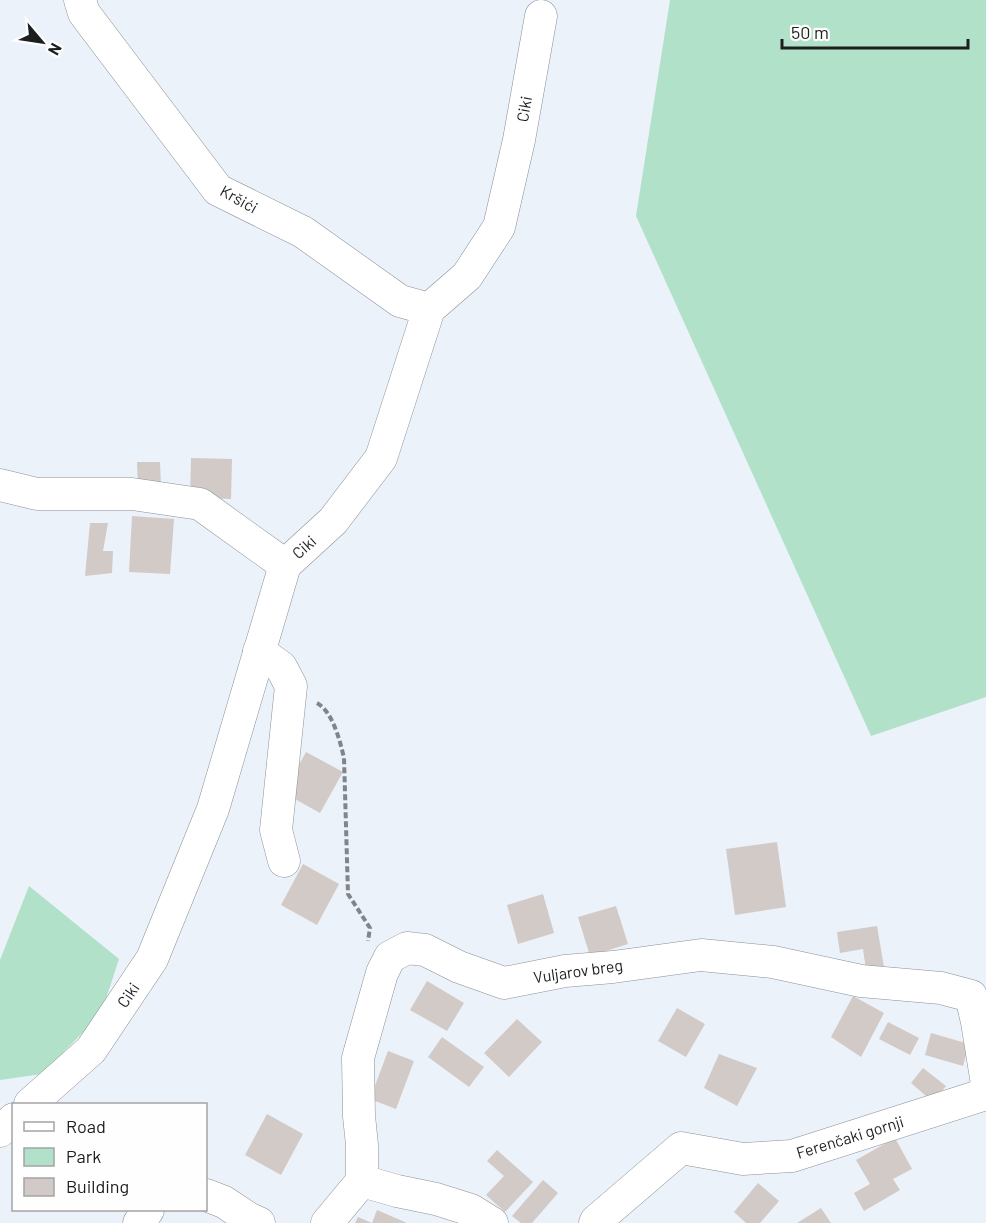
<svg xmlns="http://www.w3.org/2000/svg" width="986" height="1223" font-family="Barlow,sans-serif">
	<rect width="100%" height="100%" fill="#ecf2f9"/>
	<!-- green -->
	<g fill="#b2e1c9">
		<path d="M670,0H986V697L871,736L636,216Z"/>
		<path d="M29,886L119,959L101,1014L42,1074L0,1080V960Z"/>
	</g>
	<!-- building -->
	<g fill="#d2cac6">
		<path d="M191,458L232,459L231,499L190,498Z"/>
		<path d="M137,462H160L161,487L138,488Z"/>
		<path d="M132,516L174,519L170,574L129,572Z"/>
		<path d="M90,523H108L103,551H113L112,573L85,576Z"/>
		<path d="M306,752L343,772L320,813L284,793Z"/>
		<path d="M777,842L786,907L735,915L726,849Z"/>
		<path d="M303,864L339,884L317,925L281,905Z"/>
		<path d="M543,894L554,933L518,944L507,905Z"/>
		<path d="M616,906L628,944L590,956L578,917Z"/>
		<path d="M877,926L884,967L866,970L863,949L840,953L837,932Z"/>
		<path d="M427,981L464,1003L447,1031L410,1010Z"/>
		<path d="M853,996L884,1013L861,1057L831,1037Z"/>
		<path d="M677,1008L705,1024L686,1057L658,1041Z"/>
		<path d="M517,1019L542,1042L509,1077L484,1053Z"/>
		<path d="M888,1022L919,1038L910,1055L879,1039Z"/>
		<path d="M931,1033L969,1044L963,1066L925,1055Z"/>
		<path d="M442,1037L484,1067L469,1087L428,1057Z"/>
		<path d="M388,1051L414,1061L396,1109L370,1099Z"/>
		<path d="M719,1054L757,1068L737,1106L704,1088Z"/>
		<path d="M923,1068L946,1086L933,1102L911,1083Z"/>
		<path d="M267,1114L303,1134L281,1175L245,1155Z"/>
		<path d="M895,1138L912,1169L893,1179L900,1190L864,1211L854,1193L870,1184L856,1160Z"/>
		<path d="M497,1150L533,1182L505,1212L486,1195L504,1176L487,1161Z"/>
		<path d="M543,1180L558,1193L532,1223H521L512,1216Z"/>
		<path d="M758,1183L779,1201L760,1223H746L734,1212Z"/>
		<path d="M821,1208L831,1223H797Z"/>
		<path d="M377,1210L407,1223H355L358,1217L372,1223Z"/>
	</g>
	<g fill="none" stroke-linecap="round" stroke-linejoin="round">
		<defs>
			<g id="minor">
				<path d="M80,0L84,13L218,190L303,232L400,301L429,309"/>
				<path d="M0,485L37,494H132L200,504L285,565"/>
				<path d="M259,651L281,667L291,686L276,830L284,861"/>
				<path d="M30,1104L91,1050L152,959L213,809L285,565L333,521L381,458L429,309L467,276L499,227L519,140L541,16"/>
				<path d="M0,1131L14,1119"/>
				<path d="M362,1181L397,1191L436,1199L471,1210L492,1223"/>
				<path d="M206,1195L224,1202L248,1218L259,1223"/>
				<path d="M139,1223L148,1210"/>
				<path d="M327,1223L362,1181V1145L359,1116L358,1058L382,973L390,957L407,948L425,950L459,967L504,983L565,971L613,967L701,955L773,962L861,981L941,988L971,996L977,1022L986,1078"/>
				<path d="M595,1223L596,1221L681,1148L743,1159L792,1156L986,1094"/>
			</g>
		</defs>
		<!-- minor casing -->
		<use href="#minor" stroke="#8b9096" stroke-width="33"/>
		<!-- path -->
		<path stroke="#818589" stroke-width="4" stroke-dasharray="6 3" stroke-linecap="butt" d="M317,703C333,712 340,741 344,758L348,894L370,928L368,941"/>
		<!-- minor -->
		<use href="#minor" stroke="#fff" stroke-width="32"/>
	</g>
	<g text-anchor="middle" stroke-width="4.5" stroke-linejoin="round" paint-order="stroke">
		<!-- street labels -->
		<g font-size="16" fill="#1c1e20" stroke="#fefefe">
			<text transform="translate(524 109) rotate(-80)" y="6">Ciki</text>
			<text transform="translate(239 199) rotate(29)" y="6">Kršići</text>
			<text transform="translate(304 547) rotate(-42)" y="6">Ciki</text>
			<text transform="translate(578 971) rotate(-8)" y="6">Vuljarov breg</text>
			<text transform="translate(128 995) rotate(-56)" y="6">Ciki</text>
			<text transform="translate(850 1137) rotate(-17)" y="6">Ferenčaki gornji</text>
		</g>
	</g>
	<!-- legend -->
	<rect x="12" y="1103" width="195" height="108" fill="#fefefe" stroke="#a4a4a5" stroke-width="1.5"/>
	<rect x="24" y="1122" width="30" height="9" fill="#ffffff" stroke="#a4a4a5" stroke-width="1.5"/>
	<text x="66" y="1133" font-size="18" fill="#1c1e20">Road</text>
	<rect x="24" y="1148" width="30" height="18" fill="#b2e1c9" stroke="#a4a4a5" stroke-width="1.5"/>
	<text x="66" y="1163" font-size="18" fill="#1c1e20">Park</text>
	<rect x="24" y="1178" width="30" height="18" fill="#d2cac6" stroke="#a4a4a5" stroke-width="1.5"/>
	<text x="66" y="1193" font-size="18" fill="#1c1e20">Building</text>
	<!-- north arrow -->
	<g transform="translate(42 42) rotate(119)" stroke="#fefefe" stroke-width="4.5" paint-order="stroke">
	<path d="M0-4.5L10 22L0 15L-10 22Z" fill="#1c1e20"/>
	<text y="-9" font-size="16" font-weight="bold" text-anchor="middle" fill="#1c1e20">N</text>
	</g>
	<!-- scale -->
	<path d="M782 39v9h186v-9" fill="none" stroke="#1c1e20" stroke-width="3"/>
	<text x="791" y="39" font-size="18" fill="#1c1e20" stroke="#fefefe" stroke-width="4.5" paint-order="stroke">50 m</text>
</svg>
